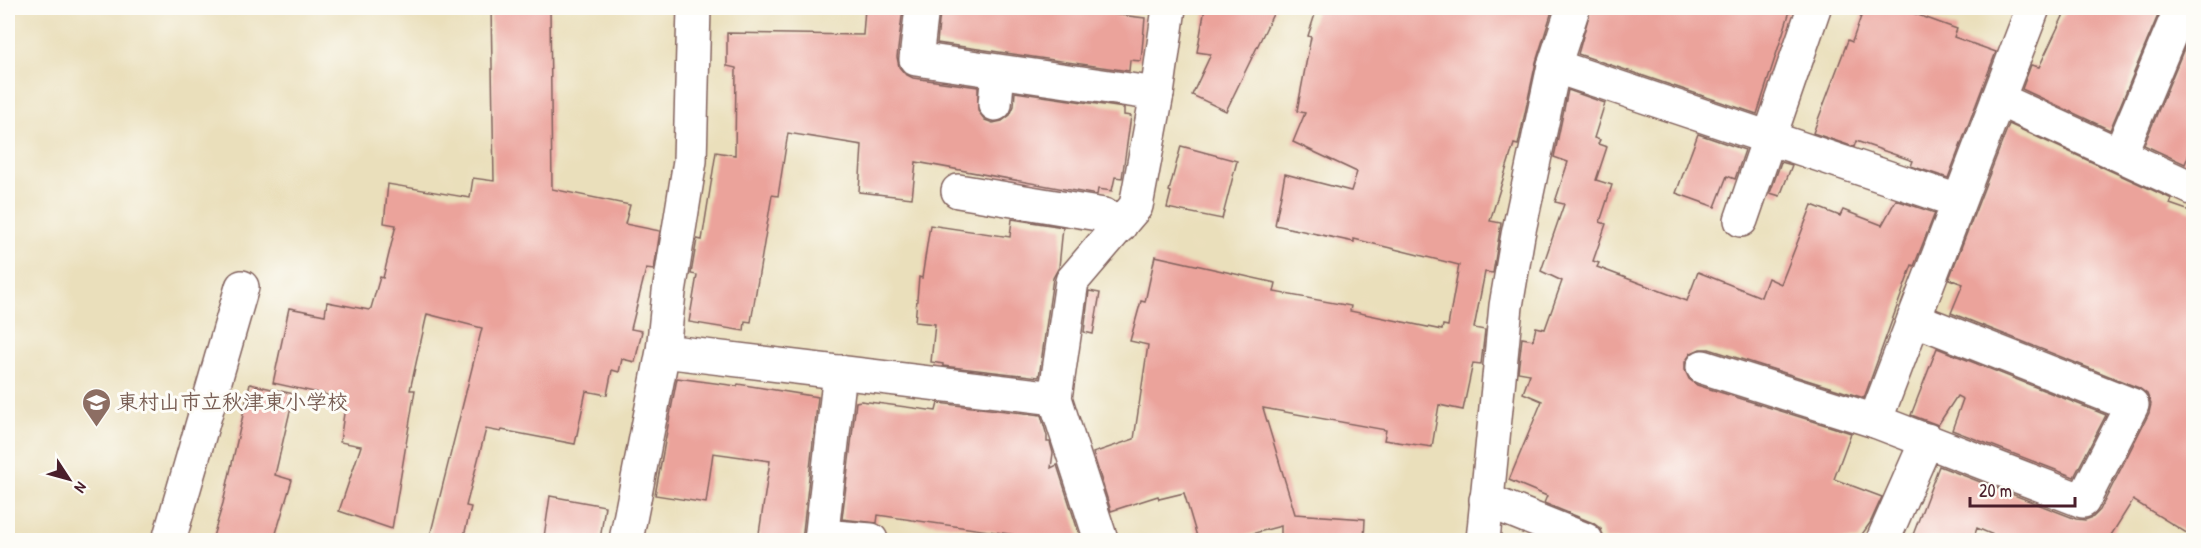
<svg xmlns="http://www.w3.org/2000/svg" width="2201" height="548" font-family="'Patrick Hand','Klee One',sans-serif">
	<rect width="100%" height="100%" fill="#fdfcf7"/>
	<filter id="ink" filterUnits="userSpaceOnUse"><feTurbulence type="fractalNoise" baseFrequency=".0167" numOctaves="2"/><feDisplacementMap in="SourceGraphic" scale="12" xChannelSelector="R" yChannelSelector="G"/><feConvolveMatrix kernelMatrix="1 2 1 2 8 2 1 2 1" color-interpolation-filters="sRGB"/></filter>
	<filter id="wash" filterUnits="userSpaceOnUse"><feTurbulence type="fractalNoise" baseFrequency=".008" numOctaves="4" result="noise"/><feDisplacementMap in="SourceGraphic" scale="24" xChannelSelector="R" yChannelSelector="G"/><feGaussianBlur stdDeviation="1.35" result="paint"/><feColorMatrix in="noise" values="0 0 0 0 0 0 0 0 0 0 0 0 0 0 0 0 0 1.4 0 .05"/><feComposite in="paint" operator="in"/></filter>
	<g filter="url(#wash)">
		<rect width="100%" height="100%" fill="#eadfbb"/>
		<g id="blocks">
			<!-- building -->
			<g fill="#eba39b">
				<path d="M491,8H550L552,189L630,205L625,224L660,231L654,270L646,269L631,329L642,331L635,362L622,359L619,372L612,370L607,395L586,391L575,444L502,430L501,432L486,429L466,506L471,507L463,540H429L482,328L427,314L410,390H415L392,529L339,511L361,446L340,442L346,399L273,383L289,308L325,315L327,302L369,310L371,308L380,277L383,278L396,225L384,223L388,184L470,198L473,178L494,181Z"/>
				<path d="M865,8H903L897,57L899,67L905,74L913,78L978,87V111L985,120L993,123L1002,121L1010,115L1014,106L1015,92L1124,108V115L1131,116L1122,178L1115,177L1112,191L1098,189L1097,195L916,162L912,198L859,192L862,145L788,133L778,196L772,195L751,322L745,321L744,331L689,322L697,275L691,274L697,239L702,240L716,152L735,155L736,68L727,66V33L863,35Z"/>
				<path d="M946,8H1061L1145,18L1141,61L1130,60L1129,71L937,43L940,12H945Z"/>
				<path d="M1205,8H1276L1226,111L1192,95L1211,54L1197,52Z"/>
				<path d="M1317,8H1553L1536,62L1518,145L1514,144L1490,221L1501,223L1493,273L1485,272L1474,328L1485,330L1481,364L1473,363L1463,410L1439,405L1432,447L1384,440L1386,430L1263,408L1295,514L1365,519L1364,540H1281V526L1229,540H1198L1184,493L1159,499L1158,496L1111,511L1093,453L1134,439L1148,345L1130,341L1141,301L1145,302L1155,256L1276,283L1274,292L1351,306L1350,311L1442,330L1443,325L1448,326L1459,265L1354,239V242L1275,225L1285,174L1351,191L1357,172L1293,142L1305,113L1297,111L1311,37L1308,36Z"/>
				<path d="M1591,8H1791L1757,114L1578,54Z"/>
				<path d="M1864,8H1899L1957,29L1954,37L1996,52L1948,178L1911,166L1913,161L1856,141L1854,147L1813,133L1848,40L1852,42Z"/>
				<path d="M2067,8H2161L2110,130L2022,89L2031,65L2039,67Z"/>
				<path d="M2193,27V144L2185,164L2144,145Z"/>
				<path d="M1568,90L1605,103L1594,138L1600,140L1598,144L1607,147L1596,180L1612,185L1600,222L1606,224L1593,261L1599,263L1597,267L1687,301L1698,272L1761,297L1768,278L1781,284L1812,205L1840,216L1843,210L1882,225L1896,200L1935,213L1914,266L1912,265L1864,398L1709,349H1700L1691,353L1685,362V370L1689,379L1697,385L1851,433L1834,479L1882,497L1870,523L1858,540H1604L1601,529L1593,523L1544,503L1547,496L1509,480L1542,401L1523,393L1530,374L1518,372L1522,338L1533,340L1536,327L1545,329L1562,281L1541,271L1564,204L1555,202L1568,162L1554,157Z"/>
				<path d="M2009,124L2172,199L2170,204L2193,212V537L2133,500L2108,540H2005L1977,528L1973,540H1911L1939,466L2076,519L2085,520L2093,517L2100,510L2149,413L2151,404L2147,394L2139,388L1951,313L1963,284L1949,279Z"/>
				<path d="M1698,134L1745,150L1735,179L1727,176L1715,207L1676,193Z"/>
				<path d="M1181,146L1237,161L1222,219L1167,208L1171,192L1169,191Z"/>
				<path d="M1781,162L1792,165L1780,196L1770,193Z"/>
				<path d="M1012,219L1063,227L1059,267L1053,278L1039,377L943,366V364L931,362L935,324L915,322L919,277L922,278L930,225L1010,237Z"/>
				<path d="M1089,291L1100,293L1093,334L1084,332Z"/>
				<path d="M1937,348L2106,415L2074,477L1952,430L1963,399L1957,396L1938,425L1911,415Z"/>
				<path d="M677,378L737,386L738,384L818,397L802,540H758L770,461L713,453L706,503L655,495Z"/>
				<path d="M250,384L294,394L275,475L292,480L274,540H212L223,503Z"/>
				<path d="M861,401L936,411L938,403L1041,415L1047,436V442H1050L1053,453L1051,468L1057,465L1081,540H1051L878,515L877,523L842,519L856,402Z"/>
				<path d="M550,496L605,506L600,540H564L544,537Z"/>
			</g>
		</g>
	</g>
	<g filter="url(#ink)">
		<use href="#blocks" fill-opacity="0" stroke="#82625d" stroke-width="1.5"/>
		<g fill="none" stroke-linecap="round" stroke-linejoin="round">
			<defs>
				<g id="street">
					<path d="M922,8L916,59L1157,94"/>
					<path d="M1554,66L1958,201"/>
					<path d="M1998,99L2194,189"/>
					<path d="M995,104L998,72"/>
					<path d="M2120,154L2181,8"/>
					<path d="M958,191L1104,215L1120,226"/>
					<path d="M1741,220L1814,8"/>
					<path d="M663,351L1055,398"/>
					<path d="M1703,367L1875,421L2083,501L2132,405L1914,319"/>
					<path d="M1875,421L2033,8"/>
					<path d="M1486,500L1586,540"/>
					<path d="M822,536L871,540"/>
					<path d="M169,540L242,287"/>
					<path d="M626,540L663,351L669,292L690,161L694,8"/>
					<path d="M821,540L840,372"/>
					<path d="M1101,540L1055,398L1072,281L1136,206L1157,94L1169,8"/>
					<path d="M1483,540L1506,306L1518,235L1554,66L1573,8"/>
					<path d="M1883,540L1927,440"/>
				</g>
			</defs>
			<!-- street casing -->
			<use href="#street" stroke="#82625d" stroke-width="36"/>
			<!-- street -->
			<use href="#street" stroke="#fff" stroke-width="33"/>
		</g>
	</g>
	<!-- icons -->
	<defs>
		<symbol id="school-pin" viewBox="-11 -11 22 30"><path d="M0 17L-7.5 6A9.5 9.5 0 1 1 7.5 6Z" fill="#8d6e63" stroke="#fdfcf7"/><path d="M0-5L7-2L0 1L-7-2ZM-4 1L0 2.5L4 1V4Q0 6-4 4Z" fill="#fff"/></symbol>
	</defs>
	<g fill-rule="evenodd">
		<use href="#school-pin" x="80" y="386" width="33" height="45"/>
	</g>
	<g text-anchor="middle" stroke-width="6" stroke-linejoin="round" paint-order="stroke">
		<!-- education labels -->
		<g font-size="21" font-weight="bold" fill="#785e54" stroke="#fdfcf7" text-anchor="start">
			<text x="117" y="409">東村山市立秋津東小学校</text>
		</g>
	</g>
	<!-- margin -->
	<rect width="2201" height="548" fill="none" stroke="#fdfcf7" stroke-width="30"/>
	<!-- north arrow -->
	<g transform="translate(69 479) rotate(126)" stroke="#fdfcf7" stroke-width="4.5" paint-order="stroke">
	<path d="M0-4.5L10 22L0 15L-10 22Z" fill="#4a1f2b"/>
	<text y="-9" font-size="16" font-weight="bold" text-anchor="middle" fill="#4a1f2b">N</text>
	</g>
	<!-- scale -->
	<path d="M1970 497v9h105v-9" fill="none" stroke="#4a1f2b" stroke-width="3"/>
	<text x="1979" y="497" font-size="18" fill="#4a1f2b" stroke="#fdfcf7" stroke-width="4.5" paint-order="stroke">20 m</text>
</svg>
